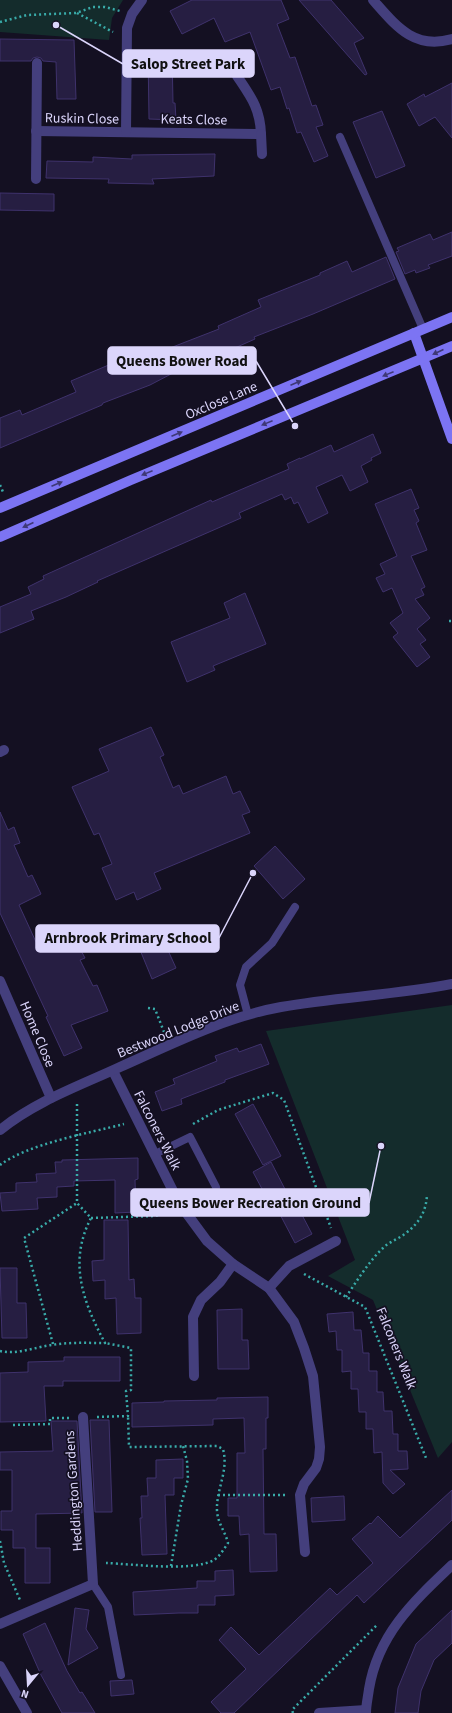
<svg xmlns="http://www.w3.org/2000/svg" width="452" height="1713" font-family="'Source Sans 3',sans-serif">
	<rect width="100%" height="100%" fill="#141022"/>
	<!-- green -->
	<g fill="#142c2c">
		<path d="M0,0H123L112,18L109,40L0,32Z"/>
		<path d="M452,1005V1442L438,1458L373,1300L328,1276L355,1260L266,1031Z"/>
	</g>
	<!-- building -->
	<g fill="#261e42" stroke="#3f326c">
		<path d="M192,0H281L289,19L277,24L290,58L295,57L312,106L316,105L323,125L316,127L328,156L314,162L301,132L297,133L289,108L287,109L280,87L271,90L250,32L225,42L214,18L182,34L170,11Z"/>
		<path d="M299,0H331L364,38L354,43L367,74L365,75Z"/>
		<path d="M0,39L74,40L76,99H57L56,62L43,61L41,58L37,57L33,58L31,61H0Z"/>
		<path d="M148,53H172L173,103H175L176,120L149,119Z"/>
		<path d="M452,83V138L435,117L419,126L407,104L424,94L425,97Z"/>
		<path d="M382,111L405,166L376,178L353,122Z"/>
		<path d="M215,154L214,176L152,179L154,184L108,183L109,179L46,178L47,161L93,162V157L132,159V155Z"/>
		<path d="M0,193L54,194V211L0,210Z"/>
		<path d="M452,232V256L428,265L430,268L416,273L415,270L405,274L396,252L399,251L397,248L430,234L433,240Z"/>
		<path d="M386,257L395,279L313,314L254,337L255,339L228,351L173,373L150,385L103,403L102,405L0,448V418L20,410L22,415L76,392L71,381L118,361L123,371L171,350L170,348L219,329L218,326L261,307L258,300L320,275V273L347,261L352,272Z"/>
		<path d="M373,434L381,453L371,458L372,460L361,466L368,482L350,491L342,475L316,487L328,513L308,523L298,502L294,504L291,497L285,500L282,494L239,513L241,518L97,581L98,582L66,597L31,611L34,619L0,633V607L31,594L28,587L44,579L43,576L211,500L212,502L289,469L287,464L300,458V459L331,445L334,452Z"/>
		<path d="M411,489L419,508L414,510L419,521L416,523L427,550L411,556L425,587L421,589L424,595L415,599L430,618L417,629L426,640L420,644L430,657L417,667L393,637L398,633L390,623L403,613L392,588L383,592L376,578L385,574L380,564L397,556L375,504Z"/>
		<path d="M245,593L266,644L213,666L215,670L187,682L171,642L230,618L224,603Z"/>
		<path d="M151,727L164,755L160,757L173,788L179,785L183,794L226,776L233,794L240,791L250,812L242,815L250,833L154,873L161,889L137,900L134,892L116,900L102,868L112,864L99,833L94,835L72,787L109,771L99,749Z"/>
		<path d="M0,812L8,830L14,827L20,843L14,845L28,877L32,875L41,894L19,905L36,942L58,932L67,951L78,945L85,958L80,960L93,986L97,985L108,1011L71,1025L82,1048L64,1056L46,1017L48,1016L0,913Z"/>
		<path d="M275,846L305,879L283,899L254,866Z"/>
		<path d="M161,935L176,968L152,979L138,945Z"/>
		<path d="M261,1044L269,1064L225,1080V1082L181,1099L182,1104L162,1111L155,1092L175,1084L173,1079L217,1061L215,1056L237,1048L239,1052Z"/>
		<path d="M253,1104L281,1156L263,1165L235,1114Z"/>
		<path d="M138,1158V1179L135,1180L136,1212L115,1213V1180L74,1181V1186L57,1187V1197L37,1198L38,1209L2,1211L0,1193L16,1192V1183L37,1182L36,1174L56,1173L55,1162H62V1160Z"/>
		<path d="M271,1162L288,1195L291,1194L312,1234L295,1243L273,1201L269,1202L253,1172Z"/>
		<path d="M104,1220H128L129,1280L134,1279L135,1298H141V1333L117,1334L116,1298L105,1299V1280L93,1281L92,1261L104,1260Z"/>
		<path d="M0,1268H17V1303H26L27,1338H2Z"/>
		<path d="M242,1309V1340H248L249,1369H218L217,1310Z"/>
		<path d="M353,1312L354,1330H361L363,1353H369V1371H377V1392H383L384,1411H392L393,1434H398V1451H407L408,1469L390,1470L405,1484L393,1494L383,1483L382,1452L374,1453L373,1429H366V1412H359L358,1389H351V1371L342,1372V1350H337L336,1331L329,1332L327,1314Z"/>
		<path d="M64,1357H120V1381H63V1386H44L46,1421L0,1422V1373L28,1372V1362L64,1361Z"/>
		<path d="M268,1397V1418H266V1449H263L264,1534H276L277,1571L250,1572L249,1534L240,1535L239,1516H228V1498H237V1453H245L244,1418L213,1419V1425L132,1427V1403L164,1402V1401L217,1400V1398Z"/>
		<path d="M90,1420H109L112,1512H95Z"/>
		<path d="M51,1421H77L82,1513L36,1514V1548H50V1583H25V1548H13V1530H1V1511H12V1470H0V1452L53,1451Z"/>
		<path d="M183,1459V1478H174V1495H165L167,1554L142,1555L140,1518H142L141,1496H148L147,1478H156V1460Z"/>
		<path d="M452,1490V1520L364,1603L357,1595L234,1713H221L211,1702L246,1669L219,1640L231,1627L259,1655L330,1588L337,1595L373,1563L352,1539L370,1523L371,1524L378,1516L400,1538Z"/>
		<path d="M344,1496L345,1520L312,1522L311,1498Z"/>
		<path d="M233,1570L234,1595L215,1596V1605H198V1613H179L134,1615L133,1592L197,1588V1581H215V1571Z"/>
		<path d="M75,1608L89,1610L86,1629L98,1648L68,1665Z"/>
		<path d="M452,1610V1643L434,1660L421,1691L418,1713H395L398,1688L416,1644Z"/>
		<path d="M45,1623L67,1671L80,1693L82,1692L95,1713H62L41,1675L23,1634Z"/>
		<path d="M132,1680L134,1694L111,1696L110,1681Z"/>
	</g>
	<g fill="none" stroke-linecap="round" stroke-linejoin="round">
		<!-- path -->
		<g stroke="#39aba9" stroke-width="2.5" stroke-dasharray="2 3" stroke-linecap="butt">
			<path d="M77,13L113,32"/>
			<path d="M0,22L27,15L76,13L93,7H105L120,11"/>
			<path d="M0,485L3,492"/>
			<path d="M449,621H452"/>
			<path d="M148,1008L155,1009L164,1032"/>
			<path d="M193,1124L218,1110L273,1093L284,1100L331,1228"/>
			<path d="M0,1165C28,1144 89,1133 124,1124"/>
			<path d="M91,1218L155,1216L169,1212"/>
			<path d="M304,1274L365,1307L426,1458"/>
			<path d="M346,1297C356,1282 370,1260 383,1248C390,1241 399,1239 406,1233C419,1223 426,1212 427,1195"/>
			<path d="M53,1344L24,1238L77,1203"/>
			<path d="M0,1351C17,1355 35,1347 52,1345C69,1342 87,1343 105,1343C83,1302 68,1262 91,1218L77,1203V1102"/>
			<path d="M97,1417L128,1416L126,1391L131,1390V1348L105,1343"/>
			<path d="M13,1425L50,1424V1418H70"/>
			<path d="M218,1495H287"/>
			<path d="M0,1541L4,1563L20,1600"/>
			<path d="M106,1563C133,1564 192,1572 214,1560C220,1556 224,1549 228,1543C225,1531 218,1524 217,1511C216,1489 229,1471 223,1449L217,1446L129,1447L128,1416"/>
			<path d="M171,1566L181,1505L188,1479L187,1461L183,1446"/>
			<path d="M293,1713L292,1710L377,1625"/>
		</g>
		<!-- lane -->
		<g stroke="#443f7d" stroke-width="8">
			<path d="M340,137L423,329"/>
			<path d="M248,1015L240,985L246,967L272,943L295,907"/>
			<path d="M155,1154L190,1137L216,1187"/>
			<path d="M93,1584L108,1607L121,1675"/>
		</g>
		<!-- street -->
		<g stroke="#443f7d" stroke-width="10">
			<path d="M373,0C396,26 414,50 452,39"/>
			<path d="M36,131L261,134C260,108 251,97 237,76"/>
			<path d="M126,132L127,28L132,14L142,0"/>
			<path d="M261,134L262,154"/>
			<path d="M36,179L37,63"/>
			<path d="M0,752L4,750"/>
			<path d="M0,981L51,1098"/>
			<path d="M113,1071L179,1203L207,1241L233,1264L269,1288L294,1322L304,1348L313,1376L320,1447L319,1459L316,1468L304,1484L300,1495L305,1552"/>
			<path d="M0,1130C36,1101 79,1086 120,1067C172,1044 225,1017 281,1007C338,997 396,995 452,984"/>
			<path d="M269,1288L289,1266L336,1241"/>
			<path d="M194,1376L193,1317L201,1300L220,1282L233,1264"/>
			<path d="M0,1624L93,1584L83,1417"/>
			<path d="M0,1666L27,1713"/>
			<path d="M319,1713L366,1710"/>
			<path d="M366,1713C366,1705 368,1697 369,1689C378,1634 414,1601 452,1565"/>
		</g>
		<!-- secondary -->
		<g stroke="#7c74f3" stroke-width="10">
			<path d="M414,333L452,439"/>
			<path d="M0,508L452,317"/>
			<path d="M0,537L131,480L452,346"/>
		</g>
	</g>
	<!-- one-way arrows -->
	<defs><path id="oneway-solid" d="M-6-.8H1V-3.2L6.5 0L1 3.2V.8H-6Z"/></defs>
	<g fill="#3e3876">
		<use href="#oneway-solid" transform="translate(438 352) rotate(156)"/>
		<use href="#oneway-solid" transform="translate(388 374) rotate(158)"/>
		<use href="#oneway-solid" transform="translate(296 383) rotate(-23)"/>
		<use href="#oneway-solid" transform="translate(267 423) rotate(158)"/>
		<use href="#oneway-solid" transform="translate(177 434) rotate(-23)"/>
		<use href="#oneway-solid" transform="translate(147 473) rotate(158)"/>
		<use href="#oneway-solid" transform="translate(57 484) rotate(-23)"/>
		<use href="#oneway-solid" transform="translate(28 525) rotate(156)"/>
	</g>
	<g text-anchor="middle" stroke-width="3.5" stroke-linejoin="round" paint-order="stroke">
		<!-- street labels -->
		<g font-size="14" fill="#dbd5fb" stroke="#141022">
			<text transform="translate(82 118) rotate(1)" y="5">Ruskin Close</text>
			<text transform="translate(194 119) rotate(1)" y="5">Keats Close</text>
			<text transform="translate(221 400) rotate(-23)" y="5">Oxclose Lane</text>
			<text transform="translate(178 1029) rotate(-22)" y="5">Bestwood Lodge Drive</text>
			<text transform="translate(38 1034) rotate(67)" y="5">Home Close</text>
			<text transform="translate(158 1130) rotate(63)" y="5">Falconers Walk</text>
			<text transform="translate(397 1348) rotate(68)" y="5">Falconers Walk</text>
			<text transform="translate(73 1491) rotate(-94)" y="5">Heddington Gardens</text>
		</g>
	</g>
	<!-- callouts -->
	<path fill="none" stroke="#dbd5fb" stroke-width="1.5" d="M56 25L123 64M295 426L256 361M253 873L219 938M381 1146L369 1203"/>
	<g fill="#dbd5fb" stroke="#141022" stroke-width="1.5">
		<circle cx="56" cy="25" r="4"/>
		<circle cx="295" cy="426" r="4"/>
		<circle cx="253" cy="873" r="4"/>
		<circle cx="381" cy="1146" r="4"/>
	</g>
	<g fill="#dbd5fb" stroke="#dbd5fb" stroke-width="1.5">
		<rect x="123" y="50" width="131" height="27" rx="4"/>
		<rect x="108" y="347" width="148" height="27" rx="4"/>
		<rect x="36" y="925" width="183" height="27" rx="4"/>
		<rect x="131" y="1189" width="238" height="27" rx="4"/>
	</g>
	<g font-size="15" text-anchor="middle" font-weight="bold" fill="#111">
		<text x="188" y="69">Salop Street Park</text>
		<text x="182" y="366">Queens Bower Road</text>
		<text x="128" y="943">Arnbrook Primary School</text>
		<text x="250" y="1208">Queens Bower Recreation Ground</text>
	</g>
	<!-- north arrow -->
	<g transform="translate(28 1685) rotate(198)" stroke="#141022" stroke-width="3" paint-order="stroke">
	<path d="M0-3L7 15L0 10L-7 15Z" fill="#dbd5fb"/>
	<text y="-6" font-size="11" font-weight="bold" text-anchor="middle" fill="#dbd5fb">N</text>
	</g>
</svg>
